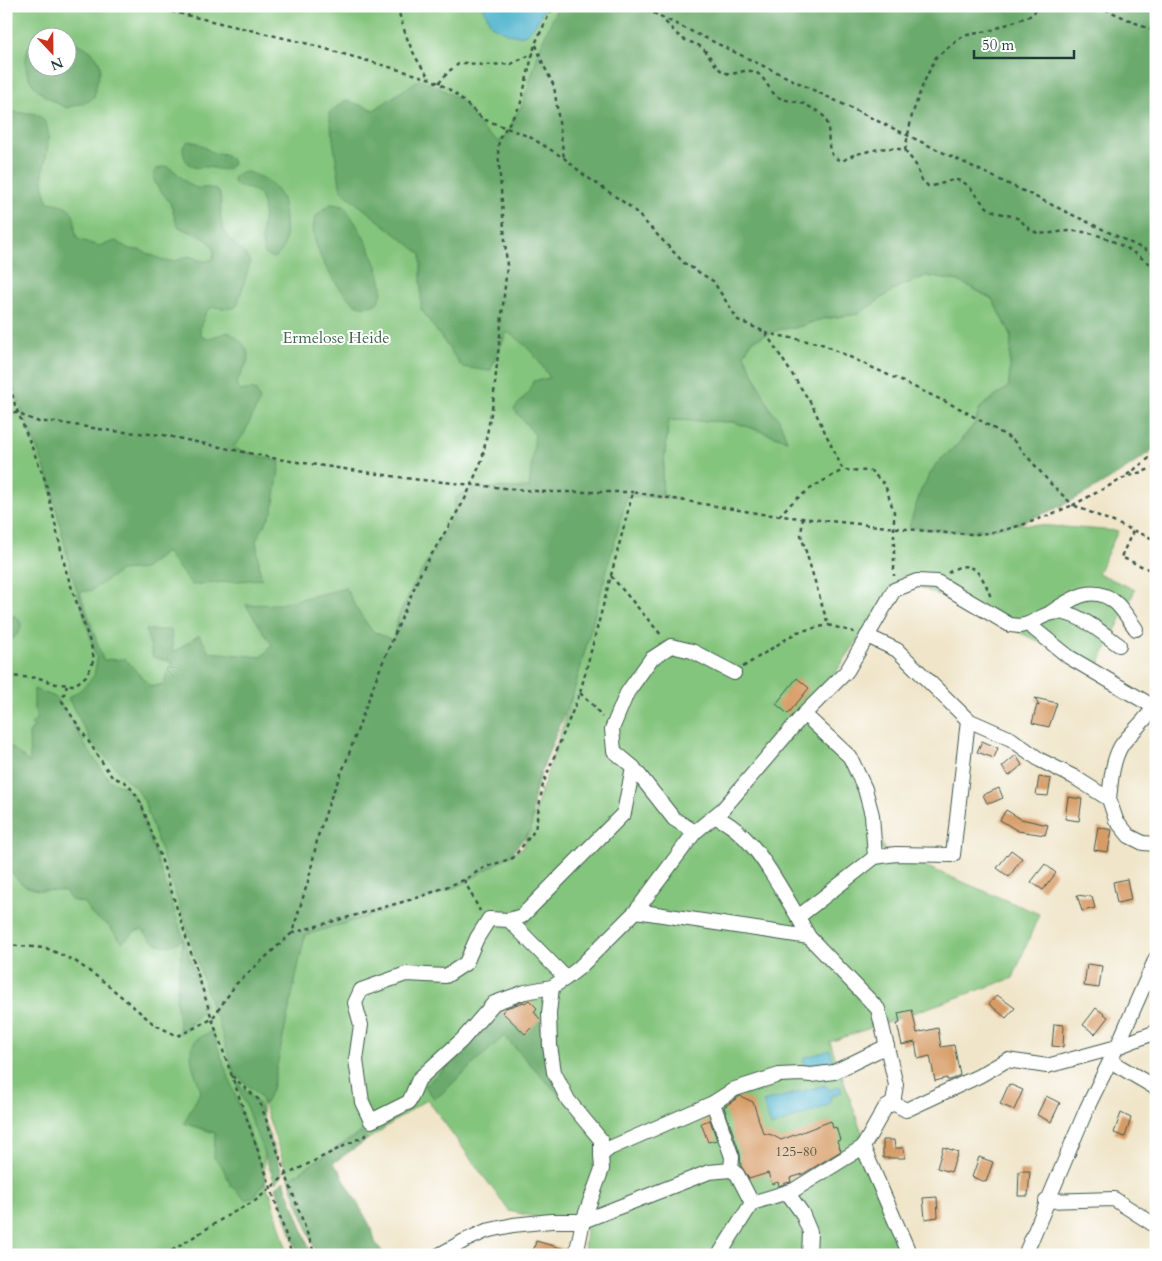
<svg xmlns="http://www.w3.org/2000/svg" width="1162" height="1261" font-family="Cardo,serif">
	<rect width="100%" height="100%" fill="#fff"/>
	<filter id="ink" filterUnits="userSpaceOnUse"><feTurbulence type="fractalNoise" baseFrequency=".02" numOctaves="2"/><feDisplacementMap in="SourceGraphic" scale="10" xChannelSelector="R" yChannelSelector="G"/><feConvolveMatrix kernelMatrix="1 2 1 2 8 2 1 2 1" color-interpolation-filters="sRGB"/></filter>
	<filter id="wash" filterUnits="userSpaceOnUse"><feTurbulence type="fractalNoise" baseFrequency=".0096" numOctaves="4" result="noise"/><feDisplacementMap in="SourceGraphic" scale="20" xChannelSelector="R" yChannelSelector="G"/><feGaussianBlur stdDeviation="1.12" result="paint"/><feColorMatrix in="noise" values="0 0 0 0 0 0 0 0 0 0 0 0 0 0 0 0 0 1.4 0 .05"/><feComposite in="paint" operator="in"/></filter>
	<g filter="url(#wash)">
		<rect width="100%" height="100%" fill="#f0e5c9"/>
		<!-- green -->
		<path fill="#84c57d" stroke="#528158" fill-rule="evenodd" d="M6,6H800L630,496L679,499L663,496L662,479L669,420L734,422L786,440L778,417L771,411L744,354L753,340L781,329L795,328L822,319L858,314L898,287L926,276L959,281L992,299L1011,334L1009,386L980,408L975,423L958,444L936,464L913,516L1118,531L1098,573L1135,590L1097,668L900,578L808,713L853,759L884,849L1039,914L1013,978L830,1042L905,1255H584L586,1228L509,1211L427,1099L293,1190L264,1105L305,936L262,1100L265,1180L269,1193L270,1192L288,1255H6ZM38,38H68V68H38ZM607,564L574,691L523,848L506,855L524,828Z"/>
		<!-- forest -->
		<g fill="#6baa6c" stroke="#457450">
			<path d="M558,6H1156V452L1153,450C1105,485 1034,528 974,531C952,532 930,529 909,527L921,490L936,464L958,444L975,423L980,408L1009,386L1011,334L992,299L959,281L926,276L898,287L858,314L822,319L795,328L781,329L753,340L744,354L771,411L778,417L787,440L734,422L669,420L662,479L663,496H627L574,691L535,786L531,830L509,856L463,884L421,901L305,935L272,1089L264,1105L259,1095L234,1073L217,1017L213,1013L190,937L144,801L138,790L126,779L91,741L68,698L80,690L94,676L97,660L71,570L49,479L19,403L6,356V108C16,117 29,109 39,116C57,128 44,158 43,175C42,183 46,193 48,202C62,204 73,205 75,223C75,229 75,234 78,239L99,246L116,241L129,249L140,250L165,261H175L189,256L202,261H207L213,259C220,238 191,234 179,227C174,220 174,212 171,205C167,196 158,191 155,182C153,177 153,175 155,170L165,166C177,170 182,180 192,186C201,192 208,183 219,192C223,204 218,218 224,231C229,243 249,253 250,263L237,306C223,315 210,296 203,320C201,326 199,330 201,336L207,339L228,332C234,335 239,339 244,345C256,360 239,371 236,386L241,391L251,389L256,391L260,400L244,434L233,448L280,462L273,510L256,540L261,579L192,585L166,552L144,569L120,571L92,590L80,592L103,660L125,659L151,687L163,684L173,662L153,657L146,630H171L173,653L199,635L209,652L262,657L272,645L246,605L280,604L346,588L356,608L372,631L393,640L398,617L410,592L452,518L456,497L477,487L529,488L535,435L514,409L529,392L533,381L550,378C537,358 528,344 507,332L490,371L462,367L421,309V254L341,191L329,113L346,100L374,110L420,79C433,85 450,92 462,102C477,117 479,132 500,142L511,127L514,118L522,106L541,45Z"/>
			<path d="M68,41C81,43 102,54 100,70C98,80 95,87 94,97C87,105 77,103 67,108C39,95 19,81 28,47L37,43L38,68H68Z"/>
			<path d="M188,141C199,142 203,147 212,152C220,156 229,152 233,163C226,175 217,167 206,167C201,167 198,168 193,167C185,162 183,156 183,147Z"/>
			<path d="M247,172C262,176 273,183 281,197C284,204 284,212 285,220C285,234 289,250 273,258L266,255C255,236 270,214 260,196C255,186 240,191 233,182C233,174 240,172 247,172Z"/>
			<path d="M331,204L344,206C355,220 401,294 373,305C368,307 363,307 358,305C339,296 303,238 316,217C319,212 326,208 331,204Z"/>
			<path d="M15,616C29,627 16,636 6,644V617Z"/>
			<path d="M34,689L55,697L73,722L86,747L110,781L122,786L132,794L138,803L206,1006L188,1027L180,1034L176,999L183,939C180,941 176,944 172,945C161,948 149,940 143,930L136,931L122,942L108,925L93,916L84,903L71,900L65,891C34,890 23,893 6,864V743L30,763L29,734L31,730L35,727L31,724L36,721V715L34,708Z"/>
			<path d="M527,1001C540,1012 540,1026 544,1043C548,1061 557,1080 563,1099L504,1036L440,1095L434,1098L424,1086L467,1050L492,1018L512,1002Z"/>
			<path d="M212,1031L266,1181L255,1196L246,1200L231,1186L222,1166L214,1158L215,1133L184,1123L201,1091C197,1077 185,1055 195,1041C199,1036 207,1034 212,1031Z"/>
			<path d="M237,1083L258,1103L283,1175L275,1183Z"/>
			<path d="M361,1132L367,1139L333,1163L339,1170L372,1229L375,1242L385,1255H317L293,1190L290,1178Z"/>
			<path d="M284,1181L312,1255H298L276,1187Z"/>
		</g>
		<!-- water -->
		<g fill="#4db3cc" stroke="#367880">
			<path d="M483,6H545V7C529,39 523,43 491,25Z"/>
			<path d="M830,1050L834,1065L807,1072L803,1058Z"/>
			<path d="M825,1085L830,1090L840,1086L842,1092L831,1096L829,1105L771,1127L763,1102Z"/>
		</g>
		<g id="blocks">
			<!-- building -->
			<g fill="#d79c66">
				<path d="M797,678L809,688L788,714L776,704Z"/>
				<path d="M1035,698L1057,703L1049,727L1032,723L1037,705L1039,706Z"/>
				<path d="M982,741L998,748L994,758L977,752Z"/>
				<path d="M1016,755L1022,765L1009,776L1002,767Z"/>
				<path d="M1039,777L1051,779L1048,796L1036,795Z"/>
				<path d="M999,788L1003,798L991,803H987L983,795Z"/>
				<path d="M1068,797L1082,799L1079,821L1065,819Z"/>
				<path d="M1006,810L1021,819L1048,825L1045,835L1018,831L1000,820Z"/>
				<path d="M1098,827L1112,830L1108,852L1094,850Z"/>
				<path d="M1011,850L1022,858L1009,877L997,868Z"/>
				<path d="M1045,864L1056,873L1043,890L1031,882Z"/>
				<path d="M1127,879L1131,900L1117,903L1113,882Z"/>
				<path d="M1077,895L1092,897L1095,908L1082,911Z"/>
				<path d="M1087,964L1102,966L1099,988L1084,986Z"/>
				<path d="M997,995L1015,1008L1006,1018L989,1004Z"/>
				<path d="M529,1000L537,1008L534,1012L540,1019L525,1034L502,1012L506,1008L524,1002L525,1003Z"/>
				<path d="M1096,1008L1108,1017L1095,1034L1083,1025Z"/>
				<path d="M912,1010L917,1033L938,1028L941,1047L954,1045L960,1075L950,1080H947V1078L935,1081L930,1056L918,1059L915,1042L902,1045L897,1024L900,1023L898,1013Z"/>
				<path d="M1054,1024L1064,1025L1063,1047L1052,1046Z"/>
				<path d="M1009,1084L1023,1090L1014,1110L1000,1104Z"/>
				<path d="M740,1096L753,1102L763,1133L772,1135L781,1140L831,1121L833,1128L836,1127L840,1140L837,1141L841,1151L803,1174L790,1178L791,1182L786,1183L779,1186L778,1182L772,1184L768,1173L749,1179L741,1166L740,1154L724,1107Z"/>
				<path d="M1046,1096L1060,1103L1051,1122L1037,1115Z"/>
				<path d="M1121,1113L1131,1118L1125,1137L1114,1133Z"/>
				<path d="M710,1120L717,1140L708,1142L701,1123Z"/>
				<path d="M883,1140H894L895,1148H904L905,1158H883Z"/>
				<path d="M943,1147L958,1152L951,1172L937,1168Z"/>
				<path d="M979,1157L993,1162L986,1182L972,1177Z"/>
				<path d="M1019,1171H1030L1028,1196H1018Z"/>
				<path d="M937,1197L938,1217L925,1219L923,1198Z"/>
				<path d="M536,1241L568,1250L567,1255H532Z"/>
			</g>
		</g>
	</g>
	<g filter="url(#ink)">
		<use href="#blocks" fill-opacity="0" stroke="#3e564a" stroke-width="1"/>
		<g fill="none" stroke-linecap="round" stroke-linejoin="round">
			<defs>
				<g id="minor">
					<path d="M1050,613C1071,599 1094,582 1117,604C1124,611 1130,621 1136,629"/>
					<path d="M1028,624C1035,621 1042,616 1049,614C1072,606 1102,633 1119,645"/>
					<path d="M867,636L897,650L968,720L1011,739L1040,760L1074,777L1109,799L1116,820L1129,836L1143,843L1156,844"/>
					<path d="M804,714L850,757L865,789L872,815L875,857"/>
					<path d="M1109,799C1111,781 1112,762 1121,746C1131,731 1148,720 1156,703"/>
					<path d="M715,817C753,832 777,883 798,917"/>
					<path d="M695,832L674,819L633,767L614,751L612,729L627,693L651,659L671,646L692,651L734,673"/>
					<path d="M636,911L809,937"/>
					<path d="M509,920L522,916L624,813L633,767"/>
					<path d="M566,978L509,920L489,919L477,938L466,963L446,976L406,974L361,990L355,1003L361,1025L356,1060L362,1102L371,1121L409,1102L419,1079L462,1040L494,1003L525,992L552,987L566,978L579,968L636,911L695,832L723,809L804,714L847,671L894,590L917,581L937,582L1010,625L1020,626L1028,624L1069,657L1154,707"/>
					<path d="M552,987L549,1013L550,1046L554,1072L568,1100L601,1140V1155"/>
					<path d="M1110,1061L1156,1088"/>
					<path d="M713,1103L732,1157L731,1170"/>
					<path d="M893,1103L896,1085L878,1009L809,937L798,917L875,857L896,854L953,855L968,720"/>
					<path d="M863,1147L910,1255"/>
					<path d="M787,1192L802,1213L810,1232L809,1255"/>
					<path d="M1046,1201L1114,1199L1156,1226"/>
					<path d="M439,1255L464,1241L486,1231L513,1225L551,1221H583L709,1172L731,1170L737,1174L752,1203"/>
					<path d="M576,1255L583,1221L602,1169L601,1155L610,1148L713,1103L735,1089L779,1075L801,1074L811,1075L834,1072L887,1046"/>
					<path d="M719,1255L752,1203L794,1190L863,1147L885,1108L893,1103L906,1110L979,1076L1007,1060L1047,1066L1117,1047L1156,958"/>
					<path d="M1025,1255L1087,1108L1117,1047L1156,1032"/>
				</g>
			</defs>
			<!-- minor casing -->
			<use href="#minor" stroke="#3e564a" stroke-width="16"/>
			<!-- path -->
			<g stroke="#3e564a" stroke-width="2.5" stroke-dasharray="4 4" stroke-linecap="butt">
				<path d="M148,6L305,43L431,79L452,91L483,119L530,137L564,158L584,175L632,208L684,263L713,281L738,320L765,332L812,405L843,470L871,471L885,485L894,512V576"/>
				<path d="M397,6C405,34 411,55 430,78"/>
				<path d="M639,6L1156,255"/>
				<path d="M1098,6L1156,32"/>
				<path d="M660,16C667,23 677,36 685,40C691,43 697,43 702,48C709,53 715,67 722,71C733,78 740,69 751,71C765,73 767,90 778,97C785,101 796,101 804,104C810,107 816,110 821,114C837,125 818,156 843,161C852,154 859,154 869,151C884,148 890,147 905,150L916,165L921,179L928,186C940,187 950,177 961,181C972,186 979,201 988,208C996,214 1008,214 1017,218C1024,222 1027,229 1035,232C1046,236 1062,230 1073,231C1104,232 1131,250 1156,268"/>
				<path d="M536,45L543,64L554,86L564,158"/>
				<path d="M439,83L449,71L460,63H468L483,65L511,64L534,53"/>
				<path d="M905,150L912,115L923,84L936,57L963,36L992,30L1032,15L1039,6"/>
				<path d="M765,333L822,344L961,409L1013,440L1051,484L1073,505L1124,478L1156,467"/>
				<path d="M6,371L15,405L45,480L66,571L91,645L94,659L89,670L86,676L75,685L56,684L39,678L6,676"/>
				<path d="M6,409L39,422H55L112,431L163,435L277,459L412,479L546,492H633"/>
				<path d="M1127,475L1156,453"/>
				<path d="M779,516C796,496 820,482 843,470"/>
				<path d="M803,518L801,535L828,625"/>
				<path d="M1133,531L1121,557L1148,569"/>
				<path d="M948,573C972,555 984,577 991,598"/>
				<path d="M611,576L662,636"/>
				<path d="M743,667L797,632L828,625L854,632"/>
				<path d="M67,685L62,701L112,777L125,782L134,792L141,803L161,858L212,1019L271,1188L292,1255"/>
				<path d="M580,693L594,706L602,717"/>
				<path d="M464,880L480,911"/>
				<path d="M292,933L420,897L464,880L485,867L513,858L535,830L543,784L580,693L633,492L762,514L946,533C955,533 965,534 974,534C1008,533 1042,518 1073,505L1156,540"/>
				<path d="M6,945L46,948L75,961L103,981L155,1025L178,1036L212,1019L236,984L292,933L309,878L318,836L331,797L346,762L377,676L421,572L465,499L482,460L493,403L507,266L498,151L499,139L520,106L535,44L553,6"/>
				<path d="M232,1076L259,1100L315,1255"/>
				<path d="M165,1255L230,1214L255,1201L286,1175L368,1134"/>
			</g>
			<!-- minor -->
			<use href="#minor" stroke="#fff" stroke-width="14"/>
		</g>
	</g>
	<g text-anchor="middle" stroke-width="4" stroke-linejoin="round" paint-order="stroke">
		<!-- number labels -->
		<g font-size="14" fill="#4d5540">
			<text x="796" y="1156">125-80</text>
		</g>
		<!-- park labels -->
		<g font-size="16" fill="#3d664a" stroke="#fff">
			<text x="336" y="343">Ermelose Heide</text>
		</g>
	</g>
	<!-- margin -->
	<rect width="1162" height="1261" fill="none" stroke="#fff" stroke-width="25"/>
	<!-- north arrow -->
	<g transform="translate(52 52) rotate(158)"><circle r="24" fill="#ffffff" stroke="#a5b1ae"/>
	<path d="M0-4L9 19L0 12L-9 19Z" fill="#c8321e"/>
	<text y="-8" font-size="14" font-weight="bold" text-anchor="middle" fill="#1f3d34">N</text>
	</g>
	<!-- scale -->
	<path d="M974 50v8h100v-8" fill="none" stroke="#1f3d34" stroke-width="2.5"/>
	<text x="982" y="50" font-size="15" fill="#1f3d34" stroke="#ffffff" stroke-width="4" paint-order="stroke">50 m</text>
</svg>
